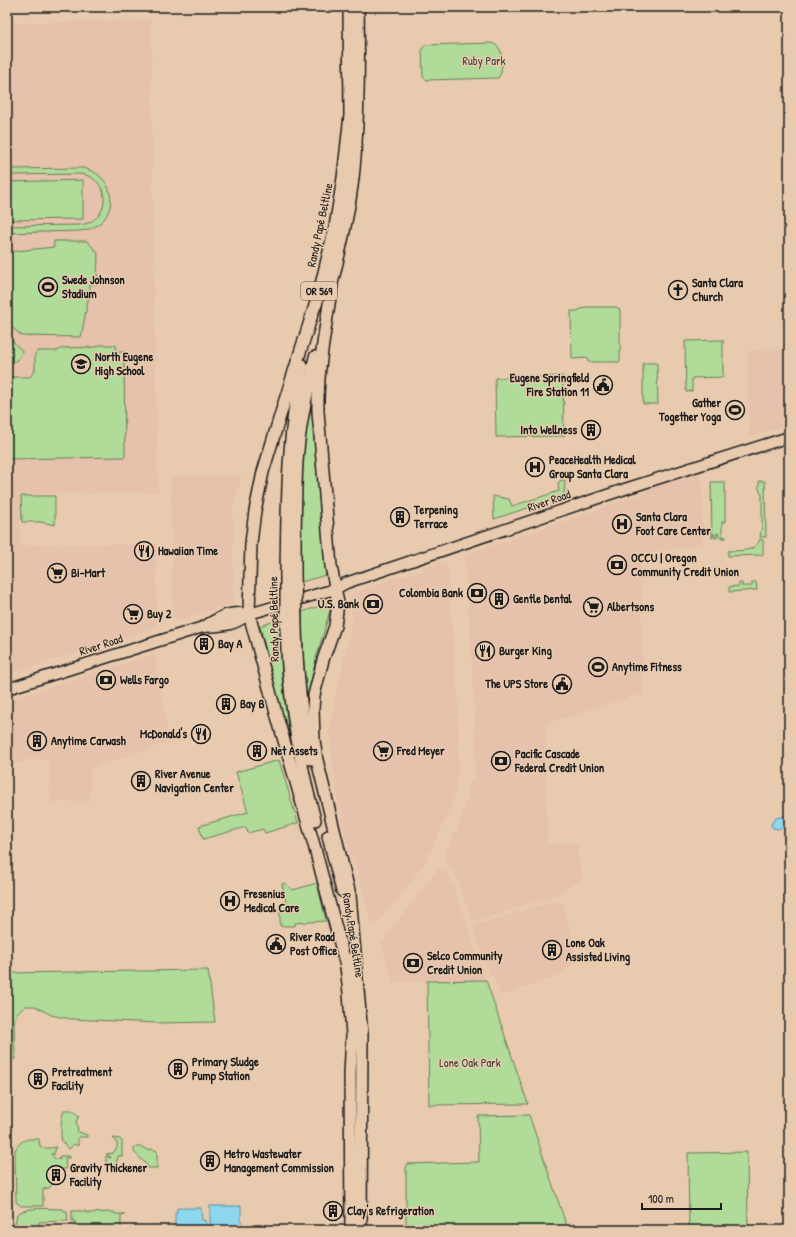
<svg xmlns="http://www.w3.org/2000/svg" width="796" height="1237" font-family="'Patrick Hand',sans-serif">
	<rect width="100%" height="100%" fill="#e8cbaf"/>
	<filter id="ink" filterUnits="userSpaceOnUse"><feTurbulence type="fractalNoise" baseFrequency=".025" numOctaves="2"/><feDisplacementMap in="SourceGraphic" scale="8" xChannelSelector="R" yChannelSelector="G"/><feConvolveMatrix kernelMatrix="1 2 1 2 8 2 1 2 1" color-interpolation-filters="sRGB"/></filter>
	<g filter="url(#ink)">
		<!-- built -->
		<g fill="#e6c1ab">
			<path d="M151,20L153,231L158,492L19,494L20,545L156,544L157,627L7,675V23Z"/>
			<path d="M789,350V424L749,437L748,351Z"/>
			<path d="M696,475H698L701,478L702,482L703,544L641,554L643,693L545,724L547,844L578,843V858L583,878L567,888L560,893L554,896L476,921L473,920L471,918L453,868L451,865L447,862L445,855L462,818L471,782L474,780L476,772L475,713L465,558L467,554L471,552L574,518L639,495L655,487Z"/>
			<path d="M171,476H242L233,505V604L179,621L173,616Z"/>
			<path d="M439,563H443L446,565L448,570V585L458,695L459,759L455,795L446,818L426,861L404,891L376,924L372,922L370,917L354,857L350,854L338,801L329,731L337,689L350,634L352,616L349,595L399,576L408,575Z"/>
			<path d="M154,654L170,742L90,768V801L50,802L49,759L25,760V762L7,763V701Z"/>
			<path d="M443,868L448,872L486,980L393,982L381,943L436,872L439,869Z"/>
			<path d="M551,902H562L572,935L568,947H574L575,963L557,977L500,996L495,980L489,972L474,931L475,927L477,925Z"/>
		</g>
		<!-- green -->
		<g fill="#b1db98" stroke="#667c5a">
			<path d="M491,43C494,44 497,45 499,48C503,53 503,74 498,78L427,80L423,77L422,49L425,45Z"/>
			<path d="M83,168C122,177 119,228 79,231L7,233V226L79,225C113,222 112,176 79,174L7,175V169Z"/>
			<path d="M83,180V219L7,220V182Z"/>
			<path d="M54,241H87L98,253L97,284H90V290L81,337L22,336L7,323V252L54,247Z"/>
			<path d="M586,307H617L620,310V362H588V358L572,359L571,311H577Z"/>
			<path d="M7,335L22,351L21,356L7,368Z"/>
			<path d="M723,340V377L692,378V391L686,392L685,341Z"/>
			<path d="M99,345H116V352H124L125,457L7,459V380L11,376L12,377H30L35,370V354L38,351H57L63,348L97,347Z"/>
			<path d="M643,363H657L658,404H643Z"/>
			<path d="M563,376L564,436L496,437L495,378Z"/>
			<path d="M311,392H313L316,462L326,575L301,582L299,530L302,460Z"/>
			<path d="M561,480H565L564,496L494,519L493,496L509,499L512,506L559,491L558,483Z"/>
			<path d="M759,481H765L766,537H760L762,526V495L759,489Z"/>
			<path d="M711,482H725V522H722V536L726,537V538H720L718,533H717V538H715V534H713V538H712Z"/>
			<path d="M21,496H55V525L41,522H22Z"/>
			<path d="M760,539L763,540V554L762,555L728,556V551C740,550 755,553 760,539Z"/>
			<path d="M752,582H756L757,590L729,592V587L739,586V583H742V586H752Z"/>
			<path d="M329,603L331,607L317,655L306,707L304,689L302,612Z"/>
			<path d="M280,619L282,677L289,736H287L260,626Z"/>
			<path d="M279,760L298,823L265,833L263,829L248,833L246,827L203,839L199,826L248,812L236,772Z"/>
			<path d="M284,883L293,890L317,883L326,921L295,923V926H280V904L286,902L282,884Z"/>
			<path d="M208,970L215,1022L158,1023L71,1019L51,1015L35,1006H26L17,1013L14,1022L15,1059H7V973Z"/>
			<path d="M486,980L528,1104L429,1105L427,981Z"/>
			<path d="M64,1110H72L79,1116L76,1122L78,1130L77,1131L78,1133L79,1132L87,1135V1137H78V1146L74,1144L69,1149C67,1147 63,1144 62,1141C60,1134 61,1117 64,1110Z"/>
			<path d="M529,1115L568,1230H406V1164L479,1162L478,1116Z"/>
			<path d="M113,1138L120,1139L122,1141V1156H118L116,1165H106V1156L110,1158L111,1157L106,1154L113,1153L117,1148V1143Z"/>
			<path d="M28,1139H39L40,1146C44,1149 51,1148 56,1147L54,1155L52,1153L51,1154L55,1159H58L60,1160V1159L58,1158L60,1156H70L69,1158H65L66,1169L48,1170V1180L52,1181V1185L49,1188L43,1189V1206H21L16,1202L15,1151C17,1145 21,1141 28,1139Z"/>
			<path d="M134,1147H142L147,1150L152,1149L157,1151V1168H148L147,1165L134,1152Z"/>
			<path d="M747,1152L748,1229H689L688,1153Z"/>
			<path d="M63,1209L64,1211H67L68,1221L39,1222V1230H11L15,1224L17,1214C29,1206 48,1209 63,1209Z"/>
			<path d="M72,1211H86V1213L114,1212L115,1214H125L121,1215V1230H75V1221H72Z"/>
		</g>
		<!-- water -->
		<g fill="#8cd7ed" stroke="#5f8c99">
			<path d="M789,815V825C784,828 777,831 772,827L771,824L776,818Z"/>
			<rect x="210" y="1206" width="31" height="24"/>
			<path d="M177,1208H201L202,1220L206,1221V1230H175V1213H177Z"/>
		</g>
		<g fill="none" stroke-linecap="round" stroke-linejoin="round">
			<defs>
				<g id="major">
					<path d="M203,627C223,626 234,626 249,614L335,589L346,583L628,488L789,437"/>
					<path d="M7,689L203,627C220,617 230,610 249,614"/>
				</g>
				<g id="highway">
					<path d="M332,284C326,327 317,369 318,412L331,566L338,603L335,626L323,660L314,695L313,709L314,740L317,760L350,895L356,964"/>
					<path d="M330,292C340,251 350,210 354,169C359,115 359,61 358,7"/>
					<path d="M317,299L284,403L263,472L255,511L251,543L249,614L274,706L314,845L346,966"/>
					<path d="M316,305L335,227L343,178L350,115L349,7"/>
					<path d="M295,573C295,536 295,499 297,462C299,427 307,391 315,357"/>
					<path d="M286,576C287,504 287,435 302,365"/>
					<path d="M296,627C297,671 301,715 310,759"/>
					<path d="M286,630C288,695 298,758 315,820"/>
					<path d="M328,836L342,891"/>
					<path d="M355,957L362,1034L361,1230"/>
					<path d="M345,958L349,993L352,1035L350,1073L351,1230"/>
				</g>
			</defs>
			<!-- major casing -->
			<use href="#major" stroke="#1c1c1c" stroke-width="13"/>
			<!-- highway casing -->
			<use href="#highway" stroke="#1c1c1c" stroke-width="14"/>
			<!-- major -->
			<use href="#major" stroke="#e8cbaf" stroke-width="10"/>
			<!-- highway -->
			<use href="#highway" stroke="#e8cbaf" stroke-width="11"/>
			<defs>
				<g id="highway-bridge">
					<path d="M295,573L296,627"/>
					<path d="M286,576V630"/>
				</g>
			</defs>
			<!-- highway-bridge casing -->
			<use href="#highway-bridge" stroke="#1c1c1c" stroke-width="14" stroke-linecap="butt"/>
			<!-- highway-bridge -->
			<use href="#highway-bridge" stroke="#e8cbaf" stroke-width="11"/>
		</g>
	</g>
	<!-- icons -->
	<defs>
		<symbol id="stadium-ring" viewBox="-11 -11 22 22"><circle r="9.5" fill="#e8cbaf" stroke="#1c1c1c" stroke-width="1.5"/><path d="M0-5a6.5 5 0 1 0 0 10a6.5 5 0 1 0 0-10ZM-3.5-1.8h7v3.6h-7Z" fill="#1c1c1c"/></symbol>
		<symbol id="church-ring" viewBox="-11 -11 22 22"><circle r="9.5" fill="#e8cbaf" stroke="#1c1c1c" stroke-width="1.5"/><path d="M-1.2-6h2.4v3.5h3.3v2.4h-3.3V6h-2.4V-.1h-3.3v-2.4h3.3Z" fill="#1c1c1c"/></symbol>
		<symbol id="school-ring" viewBox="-11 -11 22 22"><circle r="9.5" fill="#e8cbaf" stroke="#1c1c1c" stroke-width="1.5"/><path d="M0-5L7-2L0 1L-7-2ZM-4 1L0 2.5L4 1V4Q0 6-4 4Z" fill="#1c1c1c"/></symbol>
		<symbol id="civic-ring" viewBox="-11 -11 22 22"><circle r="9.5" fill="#e8cbaf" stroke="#1c1c1c" stroke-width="1.5"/><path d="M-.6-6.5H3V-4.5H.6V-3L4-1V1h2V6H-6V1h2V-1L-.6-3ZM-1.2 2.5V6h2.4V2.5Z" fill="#1c1c1c"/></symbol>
		<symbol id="building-ring" viewBox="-11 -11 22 22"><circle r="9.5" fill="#e8cbaf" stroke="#1c1c1c" stroke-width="1.5"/><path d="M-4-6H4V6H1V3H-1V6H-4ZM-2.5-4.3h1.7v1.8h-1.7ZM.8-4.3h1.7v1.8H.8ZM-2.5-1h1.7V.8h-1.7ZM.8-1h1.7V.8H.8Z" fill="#1c1c1c"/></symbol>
		<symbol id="hospital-ring" viewBox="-11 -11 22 22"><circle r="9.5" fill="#e8cbaf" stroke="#1c1c1c" stroke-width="1.5"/><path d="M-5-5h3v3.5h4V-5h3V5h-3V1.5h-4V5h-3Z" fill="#1c1c1c"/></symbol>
		<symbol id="restaurant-ring" viewBox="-11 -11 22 22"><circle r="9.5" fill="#e8cbaf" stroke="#1c1c1c" stroke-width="1.5"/><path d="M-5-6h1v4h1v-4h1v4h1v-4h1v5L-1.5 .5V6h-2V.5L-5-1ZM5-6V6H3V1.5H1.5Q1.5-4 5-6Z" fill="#1c1c1c"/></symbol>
		<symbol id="bank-ring" viewBox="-11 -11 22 22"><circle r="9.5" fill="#e8cbaf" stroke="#1c1c1c" stroke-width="1.5"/><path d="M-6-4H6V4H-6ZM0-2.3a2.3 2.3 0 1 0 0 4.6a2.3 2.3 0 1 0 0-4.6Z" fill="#1c1c1c"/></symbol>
		<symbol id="supermarket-ring" viewBox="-11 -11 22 22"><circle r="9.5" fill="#e8cbaf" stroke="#1c1c1c" stroke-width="1.5"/><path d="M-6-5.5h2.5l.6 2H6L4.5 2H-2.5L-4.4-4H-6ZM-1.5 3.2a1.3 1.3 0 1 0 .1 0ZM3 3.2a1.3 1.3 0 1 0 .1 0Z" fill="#1c1c1c"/></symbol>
	</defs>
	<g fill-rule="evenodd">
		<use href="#stadium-ring" x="37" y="276" width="22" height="22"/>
		<use href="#church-ring" x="667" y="279" width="22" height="22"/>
		<use href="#school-ring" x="70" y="353" width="22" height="22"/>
		<use href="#civic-ring" x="592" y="374" width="22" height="22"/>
		<use href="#stadium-ring" x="724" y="399" width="22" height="22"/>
		<use href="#building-ring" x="580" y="419" width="22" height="22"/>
		<use href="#hospital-ring" x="524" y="456" width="22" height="22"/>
		<use href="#building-ring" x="389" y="506" width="22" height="22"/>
		<use href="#hospital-ring" x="611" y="513" width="22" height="22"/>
		<use href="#restaurant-ring" x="133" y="540" width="22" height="22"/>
		<use href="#bank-ring" x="606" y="554" width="22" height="22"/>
		<use href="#supermarket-ring" x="46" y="562" width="22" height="22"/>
		<use href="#bank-ring" x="466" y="582" width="22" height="22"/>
		<use href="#building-ring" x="488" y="588" width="22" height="22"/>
		<use href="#bank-ring" x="362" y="593" width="22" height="22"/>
		<use href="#supermarket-ring" x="582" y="596" width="22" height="22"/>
		<use href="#supermarket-ring" x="122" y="603" width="22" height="22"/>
		<use href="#building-ring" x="193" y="633" width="22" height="22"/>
		<use href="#restaurant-ring" x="474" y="640" width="22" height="22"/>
		<use href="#stadium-ring" x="587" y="656" width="22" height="22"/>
		<use href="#bank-ring" x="95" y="669" width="22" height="22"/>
		<use href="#civic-ring" x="551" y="673" width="22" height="22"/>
		<use href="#building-ring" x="215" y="693" width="22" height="22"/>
		<use href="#restaurant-ring" x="190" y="723" width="22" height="22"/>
		<use href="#building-ring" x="26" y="730" width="22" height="22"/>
		<use href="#building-ring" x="246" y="740" width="22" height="22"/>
		<use href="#supermarket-ring" x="372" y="740" width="22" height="22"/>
		<use href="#bank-ring" x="490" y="750" width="22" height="22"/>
		<use href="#building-ring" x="130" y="770" width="22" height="22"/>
		<use href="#hospital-ring" x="219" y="890" width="22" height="22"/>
		<use href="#civic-ring" x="265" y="933" width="22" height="22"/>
		<use href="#building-ring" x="541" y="939" width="22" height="22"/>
		<use href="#bank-ring" x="402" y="952" width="22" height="22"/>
		<use href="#building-ring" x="167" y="1058" width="22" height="22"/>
		<use href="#building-ring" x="27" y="1068" width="22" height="22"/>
		<use href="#building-ring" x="199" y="1150" width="22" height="22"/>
		<use href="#building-ring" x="45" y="1164" width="22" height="22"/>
		<use href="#building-ring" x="322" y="1200" width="22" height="22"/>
	</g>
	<g text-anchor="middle" stroke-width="3" stroke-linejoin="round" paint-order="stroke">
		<!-- shield labels -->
		<rect fill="#e8cbaf" stroke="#595048" stroke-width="1" x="301" y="282" width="36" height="18" rx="3"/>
		<g font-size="11" font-weight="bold" fill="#1c1c1c">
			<text x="319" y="295">OR 569</text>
		</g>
		<!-- park labels -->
		<g font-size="12" fill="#3a4235" stroke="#e8cbaf">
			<text x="484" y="65">Ruby Park</text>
			<text x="470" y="1067">Lone Oak Park</text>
		</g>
		<!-- street labels -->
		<g font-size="12" fill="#1c1c1c" stroke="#e8cbaf">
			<text transform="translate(320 225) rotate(-78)" y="4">Randy Papé Beltline</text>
			<text transform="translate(549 501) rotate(-19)" y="4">River Road</text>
			<text transform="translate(274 619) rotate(-91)" y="4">Randy Papé Beltline</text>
			<text transform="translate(101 645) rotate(-18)" y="4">River Road</text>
			<text transform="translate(353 935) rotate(81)" y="4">Randy Papé Beltline</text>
		</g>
		<!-- poi labels -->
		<g font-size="12" font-weight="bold" fill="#1c1c1c" stroke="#e8cbaf" text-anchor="start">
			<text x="62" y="284">Swede Johnson<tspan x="62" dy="14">Stadium</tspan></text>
			<text x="692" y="287">Santa Clara<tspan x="692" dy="14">Church</tspan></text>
			<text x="95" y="361">North Eugene<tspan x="95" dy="14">High School</tspan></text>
			<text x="589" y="382" text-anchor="end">Eugene Springfield<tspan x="589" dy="14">Fire Station 11</tspan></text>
			<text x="721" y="407" text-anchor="end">Gather<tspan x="721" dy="14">Together Yoga</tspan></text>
			<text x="577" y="434" text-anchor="end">Into Wellness</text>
			<text x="549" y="464">PeaceHealth Medical<tspan x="549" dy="14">Group Santa Clara</tspan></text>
			<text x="414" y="514">Terpening<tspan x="414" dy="14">Terrace</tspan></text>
			<text x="636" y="521">Santa Clara<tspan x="636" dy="14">Foot Care Center</tspan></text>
			<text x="158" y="555">Hawaiian Time</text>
			<text x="631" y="562">OCCU | Oregon<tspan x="631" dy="14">Community Credit Union</tspan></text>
			<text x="71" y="577">Bi-Mart</text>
			<text x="463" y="597" text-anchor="end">Colombia Bank</text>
			<text x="513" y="603">Gentle Dental</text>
			<text x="359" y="608" text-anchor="end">U.S. Bank</text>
			<text x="607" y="611">Albertsons</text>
			<text x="147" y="618">Buy 2</text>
			<text x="218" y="648">Bay A</text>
			<text x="499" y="655">Burger King</text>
			<text x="612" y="671">Anytime Fitness</text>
			<text x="120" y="684">Wells Fargo</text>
			<text x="548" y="688" text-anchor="end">The UPS Store</text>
			<text x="240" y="708">Bay B</text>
			<text x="187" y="738" text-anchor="end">McDonald's</text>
			<text x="51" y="745">Anytime Carwash</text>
			<text x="271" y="755">Net Assets</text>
			<text x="397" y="755">Fred Meyer</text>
			<text x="515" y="758">Pacific Cascade<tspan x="515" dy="14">Federal Credit Union</tspan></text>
			<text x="155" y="778">River Avenue<tspan x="155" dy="14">Navigation Center</tspan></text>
			<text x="244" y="898">Fresenius<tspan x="244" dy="14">Medical Care</tspan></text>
			<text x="290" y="941">River Road<tspan x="290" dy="14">Post Office</tspan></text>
			<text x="566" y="947">Lone Oak<tspan x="566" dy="14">Assisted Living</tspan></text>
			<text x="427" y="960">Selco Community<tspan x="427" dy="14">Credit Union</tspan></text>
			<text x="192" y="1066">Primary Sludge<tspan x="192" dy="14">Pump Station</tspan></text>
			<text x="52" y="1076">Pretreatment<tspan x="52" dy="14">Facility</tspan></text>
			<text x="224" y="1158">Metro Wastewater<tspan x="224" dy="14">Management Commission</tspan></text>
			<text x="70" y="1172">Gravity Thickener<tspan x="70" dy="14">Facility</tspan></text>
			<text x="347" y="1215">Clay's Refrigeration</text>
		</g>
	</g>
	<!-- margin -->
	<rect width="796" height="1237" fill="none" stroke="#e8cbaf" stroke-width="24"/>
	<rect x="12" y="12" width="772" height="1213" fill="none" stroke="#1c1c1c" stroke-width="1.5" filter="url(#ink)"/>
	<!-- scale -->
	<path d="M642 1203v6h79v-6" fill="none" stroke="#1c1c1c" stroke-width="2"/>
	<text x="648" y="1203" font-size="12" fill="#1c1c1c" stroke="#e8cbaf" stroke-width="3" paint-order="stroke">100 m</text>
</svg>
